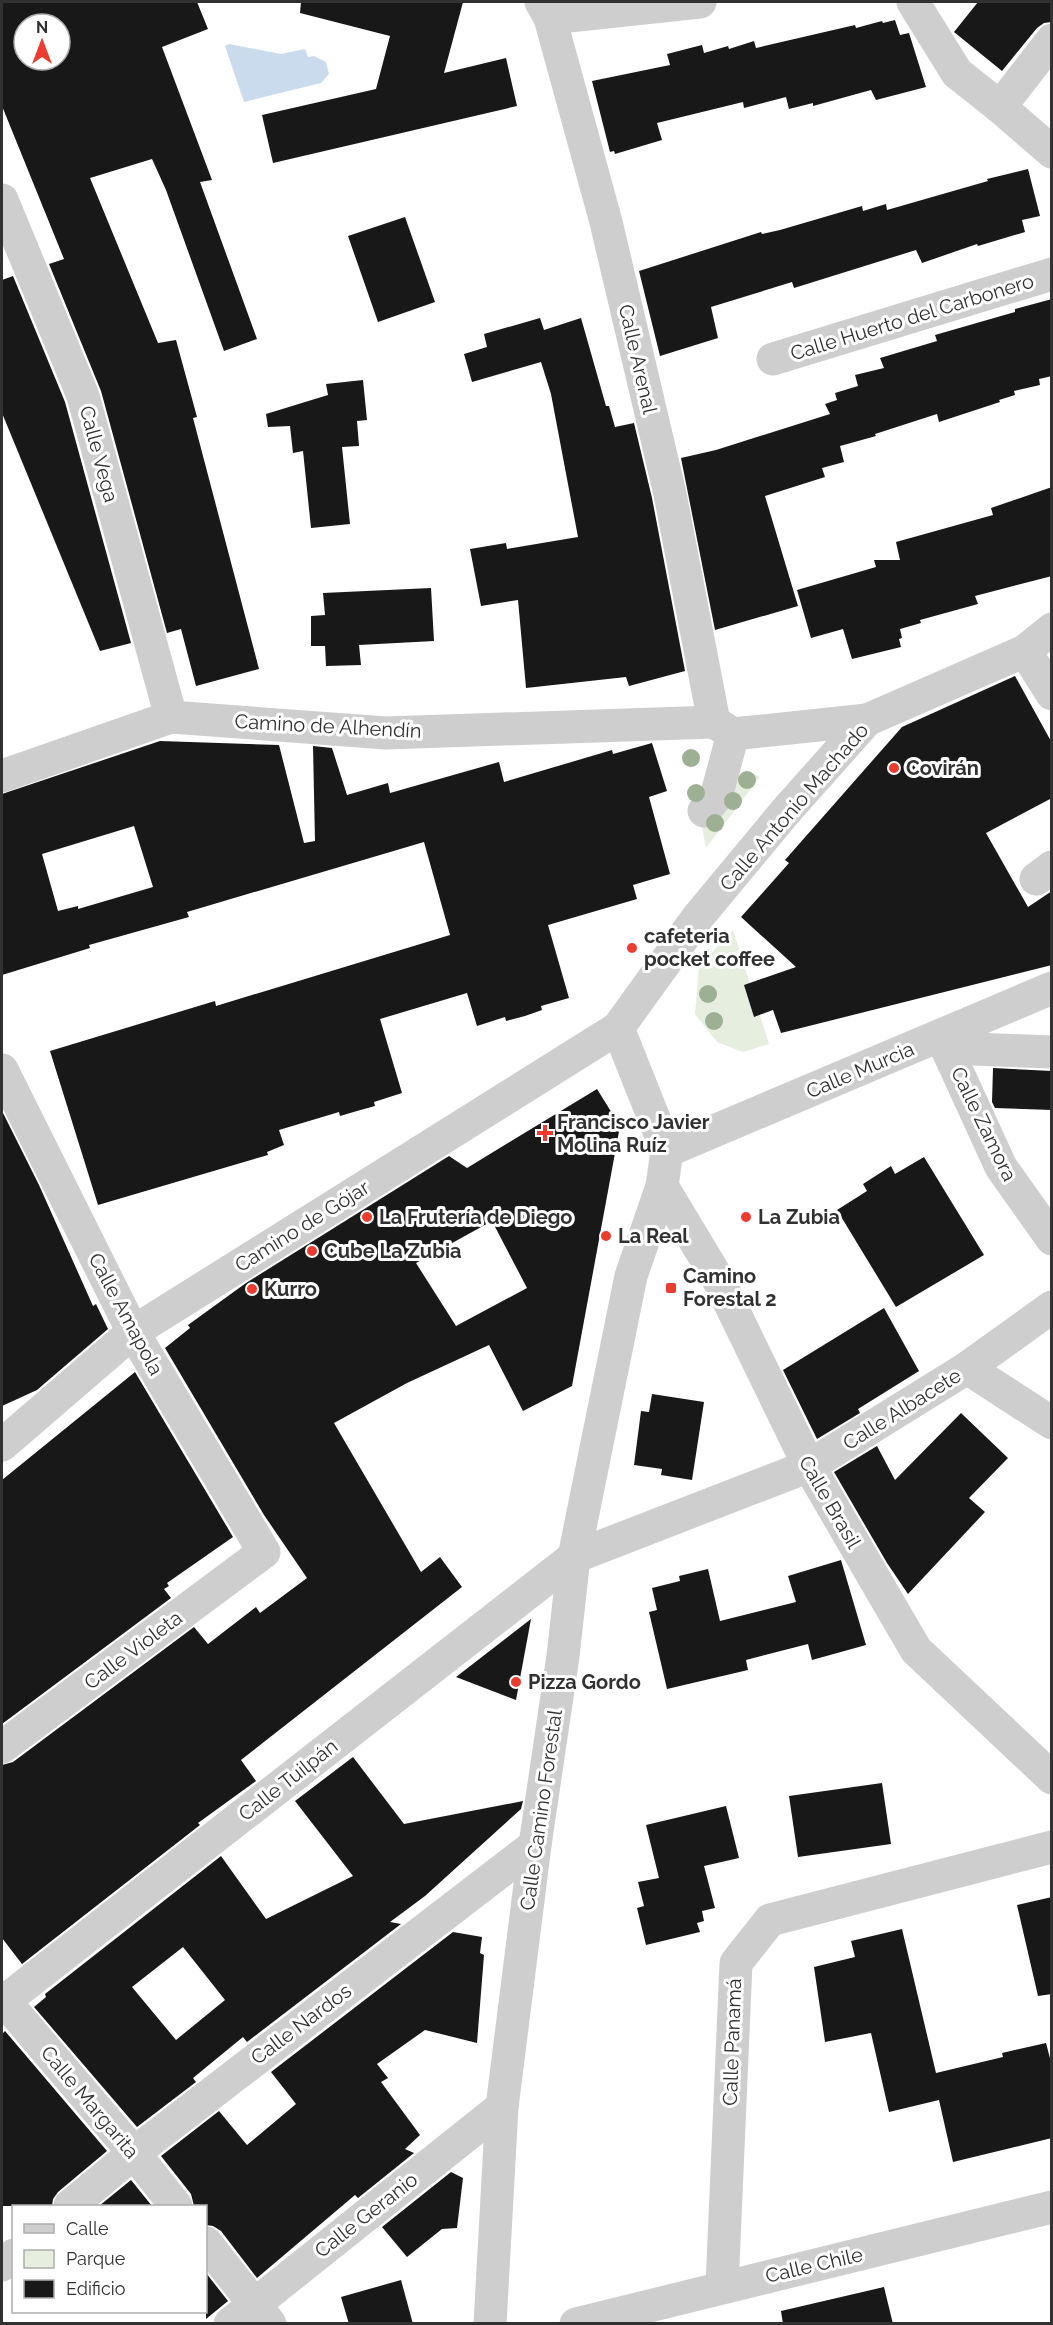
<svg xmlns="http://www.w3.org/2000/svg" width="1053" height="2325" font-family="Raleway,sans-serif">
	<rect width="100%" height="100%" fill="#fff"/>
	<!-- green -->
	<g fill="#e5eedf">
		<path d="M746,770L760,777L706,848L702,827Z"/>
		<path d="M733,930L769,1044L743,1052L717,1042L695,1014L699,966Z"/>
	</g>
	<!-- water -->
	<path fill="#cbdbee" d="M229,44L281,54L305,49L308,57L314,56L326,62L329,74L321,83L244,102L225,46Z"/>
	<!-- building -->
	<g fill="#181818" fill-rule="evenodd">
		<path d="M2,2H197L208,29L162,47L212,180L200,182L257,339L224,351L166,190L152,159L90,178L158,343L176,340L197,417L193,418L259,669L196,686L181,629L167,633L101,391L49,264L64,259L2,106ZM24,24H60V60H24Z"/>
		<path d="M301,2H463L444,73L506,58L517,106L273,163L262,115L376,89L390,36L300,13Z"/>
		<path d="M978,2H1052V22L1044,23L1037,28L1002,71L954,32Z"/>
		<path d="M895,20L900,35L909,33L926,87L876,100L871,90L813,106V103L789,109L786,97L744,108L743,102L657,123L662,140L615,154L614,151L610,152L592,81L670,65L667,54L702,45L704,53L728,46L729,49L754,41L756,48L855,25L856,28L882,21L883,23Z"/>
		<path d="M1028,169L1040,216L1022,220L1025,232L978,246L977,244L922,263L916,250L794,288L792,282L711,307L718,338L660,356L639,271L761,232L762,234L780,230L862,206L863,211L886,204L887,210L988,181L987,179Z"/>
		<path d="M405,217L435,302L378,322L348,236Z"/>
		<path d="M13,276L65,402L131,643L100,651L2,413V280Z"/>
		<path d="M1052,299V376L1039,379L1040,385L1014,391L1015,395L999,400L1000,402L939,422L937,414L875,434L876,436L840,446L844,462L822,468L825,477L765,496L798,606L715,630L681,458L716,450L830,414L825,404L837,400L835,393L858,386L855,375L884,368L880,358L937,341L935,335L1001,316L1015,312V309Z"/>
		<path d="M540,318L544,330L581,318L606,406H609L615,427L634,423L652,498L685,671L629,686L626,677L526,688L518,600L481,606L470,549L506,543L507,549L578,537L551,394L541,362L472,382L464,354L487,347L484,334Z"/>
		<path d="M363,380L367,420L357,421L359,446L342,447L350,524L311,528L303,451L293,453L290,426L268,427L266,414L328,395L326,384Z"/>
		<path d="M1052,487V576L975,596L978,604L920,620L921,623L900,629L902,638L899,639L901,647L852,659L843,629L811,638L797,590L876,567L874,560H900L896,542L993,515L991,508Z"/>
		<path d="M431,588L434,641L359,645L361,665L326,666L325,646H311V616L325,615L323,593Z"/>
		<path d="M1015,676L1052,743V798L986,833L1028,907L1052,891V965L781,1033L773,1010L754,1017L744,985L796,967L741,917L789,863L785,860L902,727Z"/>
		<path d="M160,741L279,745L304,843L315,841L313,746L332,748L347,795L388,783L390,793L499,762L504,782L612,750L613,754L652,743L667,791L649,797L670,874L633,885L637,899L548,925L569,998L541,1006L542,1010L525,1016L506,1021L505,1017L477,1026L467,993L380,1019L402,1093L374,1102L375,1106L357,1111L340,1116L339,1112L279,1130L284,1145L267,1152L268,1155L98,1205L50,1051L215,1001L216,1006L450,935L424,842L187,912L189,917L89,945L90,948L2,975V794ZM134,826L153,887L78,909V906L58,911L42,854Z"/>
		<path d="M993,1068L1052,1071V1110L995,1108L992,1102Z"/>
		<path d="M597,1089L620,1126L572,1386L523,1411L489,1345L407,1383L334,1423L421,1572L440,1557L462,1587L241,1760L256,1781L198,1823L200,1825L22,1964L2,1938V1765L13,1762L194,1627L208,1644L256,1607L260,1613L307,1578L264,1515L165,1348L190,1328L188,1325L246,1283L449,1156L467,1168ZM492,1221L527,1288L456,1326L416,1263Z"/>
		<path d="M2,1111L39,1185L93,1306L96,1304L108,1329L37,1390L2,1406Z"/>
		<path d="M924,1157L984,1255L896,1307L837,1210L867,1191L863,1184L891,1166L895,1174Z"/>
		<path d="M884,1308L919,1371L858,1409L860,1413L817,1439L783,1370Z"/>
		<path d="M135,1372L233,1537L167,1583L169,1586L164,1589L171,1598L2,1724V1480Z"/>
		<path d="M652,1394L704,1402L692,1480L661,1475L662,1469L634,1465L641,1411L649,1412Z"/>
		<path d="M961,1413L1008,1458L969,1498L985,1512L908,1594L887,1563L834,1472L877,1446L895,1480Z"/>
		<path d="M841,1560L866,1645L812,1660L808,1644L746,1660L748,1670L667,1689L649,1612L657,1610L652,1588L680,1581L679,1576L708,1569L720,1621L796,1602L788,1576Z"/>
		<path d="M531,1619L516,1700L456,1677Z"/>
		<path d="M353,1757L404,1824L523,1801L521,1809L425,1896L390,1922L401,1924L247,2042L243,2037L193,2078L196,2082L137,2127L34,2007L46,1997L45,1994L221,1856L266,1919L353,1876L295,1801ZM183,1947L225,2000L176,2040L132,1987Z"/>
		<path d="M882,1783L891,1844L798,1857L789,1796Z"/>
		<path d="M726,1806L739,1858L704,1866L715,1908L702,1911L704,1921L697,1923L700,1932L646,1945L637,1908L644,1906L638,1882L659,1878L646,1825Z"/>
		<path d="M1052,1897V1994L1038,1996L1017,1905Z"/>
		<path d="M902,1929L936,2073L1003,2057L1002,2053L1046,2043L1052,2066V2138L953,2162L939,2100L889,2112L871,2033L825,2042L814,1967L855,1957L851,1941Z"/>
		<path d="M453,1932L482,1937L480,1953L484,1955L477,2043L425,2030L377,2064L388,2078L381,2082L420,2135L405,2149L414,2153L358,2198L355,2195L257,2278L221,2231L213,2226L206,2225V2206H194L191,2194L161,2156L219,2111L247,2145L296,2104L271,2072Z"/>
		<path d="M5,2031L107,2151L58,2192L53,2199L52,2206H2V2034Z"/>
		<path d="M451,2172L463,2178L457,2228L442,2229L407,2257L382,2227Z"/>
		<path d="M131,2180L152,2206H99Z"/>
		<path d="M206,2273L228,2301L206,2319Z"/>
		<path d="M401,2280L413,2324H349L341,2297Z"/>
		<path d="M884,2287L893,2324H783L781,2311Z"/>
	</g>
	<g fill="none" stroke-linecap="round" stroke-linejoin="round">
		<!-- minor -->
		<g stroke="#cecece" stroke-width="33">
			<path d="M913,2L957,73L1000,107L1052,152"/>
			<path d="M1000,107L1052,40"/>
			<path d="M2,200L83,396L171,717"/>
			<path d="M773,359L1052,274"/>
			<path d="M1025,651L1052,694"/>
			<path d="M704,811L716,797L733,734"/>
			<path d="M1036,879L1052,867"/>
			<path d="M941,1036L1001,1167L1052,1239"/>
			<path d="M948,1048L1052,1052"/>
			<path d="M2,1070L133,1332L264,1552L2,1747"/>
			<path d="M667,1151L1052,988"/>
			<path d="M662,1186L718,1279L809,1466L916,1650L1052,1778"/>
			<path d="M967,1368L1052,1423"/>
			<path d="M2,1998L134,2153L176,2206"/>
			<path d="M2,2003L574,1557L809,1466L967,1368L1052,1307"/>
			<path d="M70,2206L134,2153L535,1845"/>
			<path d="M206,2243L270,2324"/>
			<path d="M2,2265L14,2255"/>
			<path d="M722,2287L736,1963L770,1920L1052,1847"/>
			<path d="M230,2324L502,2107"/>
			<path d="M576,2324L1052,2207"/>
		</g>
		<!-- tertiary -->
		<g stroke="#cecece" stroke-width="33">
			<path d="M541,2L550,18L606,222L670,494L714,722"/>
			<path d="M550,18L700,2"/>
			<path d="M2,776L171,717L386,733L714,722L733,734L867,720"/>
			<path d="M2,1445L133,1332L618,1028L698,917L786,811L867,720L1025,651L1052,629"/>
			<path d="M490,2324L502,2107L535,1845L563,1656L574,1557L631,1276L662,1186L667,1151L618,1028"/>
		</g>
	</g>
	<!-- trees -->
	<g fill="#9db094">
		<circle cx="691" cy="758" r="9"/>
		<circle cx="747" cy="780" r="9"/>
		<circle cx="696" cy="793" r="9"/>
		<circle cx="733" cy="801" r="9"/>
		<circle cx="715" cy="823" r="9"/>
		<circle cx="708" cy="994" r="9"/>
		<circle cx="714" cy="1021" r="9"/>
	</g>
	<!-- markers -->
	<g fill="#ec3b2f" stroke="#fff" stroke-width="2">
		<circle cx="894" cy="768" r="6"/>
		<circle cx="632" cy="948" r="6"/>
		<path d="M542 1124h6v6h6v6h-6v6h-6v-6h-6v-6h6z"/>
		<circle cx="367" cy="1217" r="6"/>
		<circle cx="746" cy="1217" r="6"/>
		<circle cx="606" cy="1236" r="6"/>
		<circle cx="312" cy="1251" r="6"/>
		<rect x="665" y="1282" width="12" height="12" rx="3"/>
		<circle cx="252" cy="1289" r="6"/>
		<circle cx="516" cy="1682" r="6"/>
	</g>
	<g text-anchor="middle" stroke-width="6" stroke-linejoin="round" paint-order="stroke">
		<!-- street labels -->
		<g font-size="20" fill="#313131" stroke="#fff">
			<text transform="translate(912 317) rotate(-17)" y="7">Calle Huerto del Carbonero</text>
			<text transform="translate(638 359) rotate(77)" y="7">Calle Arenal</text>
			<text transform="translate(99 454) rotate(75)" y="7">Calle Vega</text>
			<text transform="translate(328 726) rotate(3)" y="7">Camino de Alhendín</text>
			<text transform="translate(794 807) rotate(-49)" y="7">Calle Antonio Machado</text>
			<text transform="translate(860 1070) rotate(-23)" y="7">Calle Murcia</text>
			<text transform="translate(984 1124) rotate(64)" y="7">Calle Zamora</text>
			<text transform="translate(302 1226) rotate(-32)" y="7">Camino de Gójar</text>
			<text transform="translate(126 1314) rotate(62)" y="7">Calle Amapola</text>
			<text transform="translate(902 1409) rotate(-32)" y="7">Calle Albacete</text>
			<text transform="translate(830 1502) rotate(60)" y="7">Calle Brasil</text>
			<text transform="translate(133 1650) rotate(-37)" y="7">Calle Violeta</text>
			<text transform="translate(288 1780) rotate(-38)" y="7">Calle Tuilpán</text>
			<text transform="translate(541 1810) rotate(-82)" y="7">Calle Camino Forestal</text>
			<text transform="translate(301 2024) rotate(-37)" y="7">Calle Nardos</text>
			<text transform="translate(732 2042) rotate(-88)" y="7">Calle Panamá</text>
			<text transform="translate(90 2102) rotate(50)" y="7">Calle Margarita</text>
			<text transform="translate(366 2215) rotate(-38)" y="7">Calle Geranio</text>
			<text transform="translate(814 2265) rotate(-13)" y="7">Calle Chile</text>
		</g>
		<!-- poi labels -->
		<g font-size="20" font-weight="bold" fill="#313131" stroke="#fff" text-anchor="start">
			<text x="906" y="775">Covirán</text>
			<text x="644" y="943">cafeteria<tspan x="644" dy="23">pocket coffee</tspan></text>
			<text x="557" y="1129">Francisco Javier<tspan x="557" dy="23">Molina Ruíz</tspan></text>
			<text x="379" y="1224">La Frutería de Diego</text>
			<text x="758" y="1224">La Zubia</text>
			<text x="618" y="1243">La Real</text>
			<text x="324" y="1258">Cube La Zubia</text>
			<text x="683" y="1283">Camino<tspan x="683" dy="23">Forestal 2</tspan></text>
			<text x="264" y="1296">Kurro</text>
			<text x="528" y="1689">Pizza Gordo</text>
		</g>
	</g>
	<!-- border -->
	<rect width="1053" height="2325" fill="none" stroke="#313131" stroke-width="6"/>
	<!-- legend -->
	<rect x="12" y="2205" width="195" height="108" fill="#ffffff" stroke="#adadad" stroke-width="1.5"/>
	<rect x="24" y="2224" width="30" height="9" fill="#cecece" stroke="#adadad" stroke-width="1.5"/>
	<text x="66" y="2235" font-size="18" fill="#313131">Calle</text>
	<rect x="24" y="2250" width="30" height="18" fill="#e5eedf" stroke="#adadad" stroke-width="1.5"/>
	<text x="66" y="2265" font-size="18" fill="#313131">Parque</text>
	<rect x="24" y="2280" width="30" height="18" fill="#181818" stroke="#adadad" stroke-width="1.5"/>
	<text x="66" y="2295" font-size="18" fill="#313131">Edificio</text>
	<!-- north arrow -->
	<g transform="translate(42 42)"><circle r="28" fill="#ffffff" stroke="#adadad" stroke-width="1.5"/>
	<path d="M0-4.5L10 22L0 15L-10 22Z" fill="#ec3b2f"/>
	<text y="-9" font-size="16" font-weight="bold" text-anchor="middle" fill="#313131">N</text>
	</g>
</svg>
